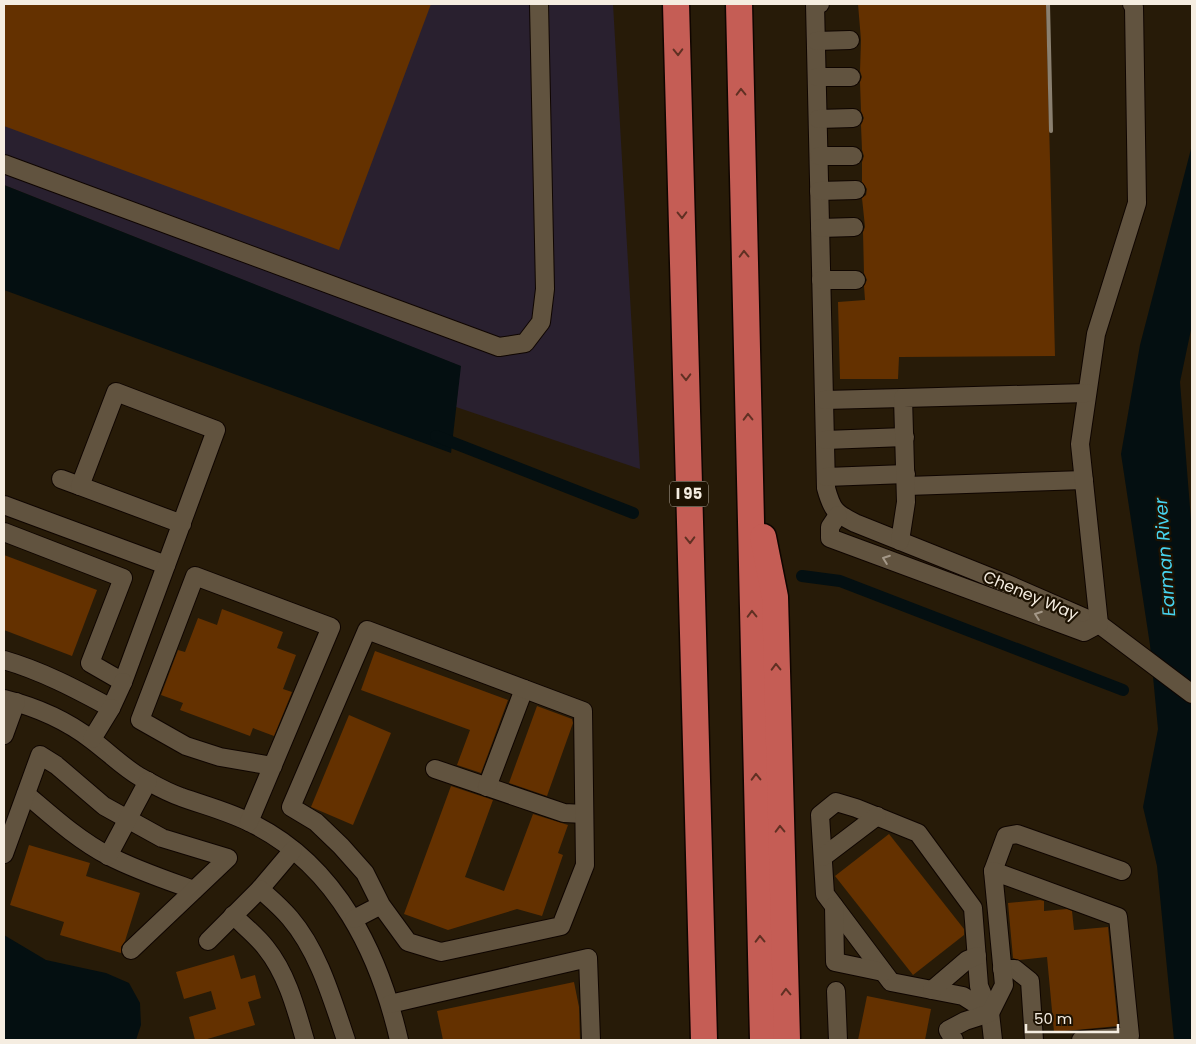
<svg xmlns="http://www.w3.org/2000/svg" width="1196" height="1044" font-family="Poppins,sans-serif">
	<rect width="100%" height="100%" fill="#271b08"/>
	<!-- industrial -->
	<path fill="#29202f" d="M4,4H613L640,469L456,407L460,366L4,185Z"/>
	<!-- water -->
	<g fill="#040f11">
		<path d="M1192,145V325L1180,382L1192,533V1040H1174L1157,866L1143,807L1158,729L1150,645L1121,454L1140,345Z"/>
		<path d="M4,185L461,366L451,453L4,290Z"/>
		<path d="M4,935L46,960L106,973L129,983L140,1003L141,1025L136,1040H4Z"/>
	</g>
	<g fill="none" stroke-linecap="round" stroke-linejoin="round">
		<!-- canal -->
		<g stroke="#040f11" stroke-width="12">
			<path d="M436,436L633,513"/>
			<path d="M802,576L840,581L1123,690"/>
		</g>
	</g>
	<!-- building -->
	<g fill="#643100">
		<path d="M5,4H431L339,250L4,126V8Z"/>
		<path d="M858,4H1046L1055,356L899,357L898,379H840L838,302L865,300L864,286L867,280L864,273L863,232L865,227L862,198L866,195L867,189L862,182V162L864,156L862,150L861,125L864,118L861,111L860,82L862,77L860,71L861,40Z"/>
		<path d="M4,555L97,590L72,656L4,630Z"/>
		<path d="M222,609L283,632L277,648L296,655L283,689L292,692L274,736L253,728L250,736L180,710L183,703L161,695L178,650L185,652L198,618L217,625Z"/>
		<path d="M375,651L508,700L481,773L457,765L470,730L361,690Z"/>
		<path d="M537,706L572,719L573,723L547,796L509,783Z"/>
		<path d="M349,715L391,733L353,825L311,807Z"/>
		<path d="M451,786L493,800L465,877L504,891L533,814L568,825L558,853L563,855L542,916L517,909L448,930L404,914Z"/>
		<path d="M889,834L964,929V935L913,975L835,876Z"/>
		<path d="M29,845L90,863L86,876L140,893L125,941L121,947V953L60,935L64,922L10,905Z"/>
		<path d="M1040,900L1044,901V911L1067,909L1072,911L1074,930L1108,927L1118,1026L1054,1032L1047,957L1019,960L1013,958L1008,903Z"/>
		<path d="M234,955L241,979L255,975L261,998L248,1002L255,1025L204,1040H195L189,1017L216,1009L211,991L184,999L176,972Z"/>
		<path d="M574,982L579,1007L580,1040H443L437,1011Z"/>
		<path d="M867,996L931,1009L925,1040H858Z"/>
	</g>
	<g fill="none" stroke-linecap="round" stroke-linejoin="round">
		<defs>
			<g id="minor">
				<path d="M820,4H815L826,488C832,510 835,513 855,523L1005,583L1099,624L1192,694"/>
				<path d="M816,41L850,40"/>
				<path d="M817,77H851"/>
				<path d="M818,119L853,118"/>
				<path d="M819,156H853"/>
				<path d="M4,164L499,347L525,343L541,322L545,289L539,4"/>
				<path d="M819,191L856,190"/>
				<path d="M820,228L854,227"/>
				<path d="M821,280H856"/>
				<path d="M824,400L903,398"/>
				<path d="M825,440L905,437"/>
				<path d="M826,477L906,474"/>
				<path d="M61,479L80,486"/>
				<path d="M907,486L1084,480"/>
				<path d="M4,505L166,565"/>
				<path d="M838,515L830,527V538L1084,632L1099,624L1080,444L1096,334L1137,203L1134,7L1132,4"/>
				<path d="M4,532L123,578L90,663L123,682C154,598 185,514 216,430L116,392L80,486L182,524"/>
				<path d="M900,541L906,502L903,398L1087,393"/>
				<path d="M4,660C42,671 76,689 111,708L123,682"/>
				<path d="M4,699C36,707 66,720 92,740C108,752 123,767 140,777C153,784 166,792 181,797C206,806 231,812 255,825C337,867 379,953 399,1040"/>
				<path d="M4,735L16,702"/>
				<path d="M92,739L111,708"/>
				<path d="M435,769L564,813L584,814"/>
				<path d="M487,787L524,689"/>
				<path d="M26,794C52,816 78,840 109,856C136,870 166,880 194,890"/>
				<path d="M836,802L856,808L918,833L973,908L979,986L990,1013L963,996L891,982L825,894L820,815Z"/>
				<path d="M249,822L331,627L195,576L140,720L186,746L220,757L273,766"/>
				<path d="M4,854L40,755L56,765L104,806L162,838L228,858L131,950"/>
				<path d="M108,856L148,781"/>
				<path d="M823,857L877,816"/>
				<path d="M993,871L1006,836L1017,834L1122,871"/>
				<path d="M260,889L293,850"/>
				<path d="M834,906L835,962L883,972"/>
				<path d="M233,915C244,926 257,936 266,948C287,974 296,1009 305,1040"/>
				<path d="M354,919L381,905L408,942L441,952L561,926L585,865L583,711L367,630L291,807L316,822L341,846L365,873L381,905"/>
				<path d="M208,941L260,889C270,898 281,907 290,918C319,952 332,999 346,1040"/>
				<path d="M1002,969H1015L1030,981L1034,1040"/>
				<path d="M932,990L967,960L977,956"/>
				<path d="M836,991L838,1040"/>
				<path d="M390,1004L588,958L591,1040"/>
				<path d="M990,1013L993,1040"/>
				<path d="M954,1040L948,1030L965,1021L990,1013L1004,985L993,871L1118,917L1130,1036L1081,1040"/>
			</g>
			<g id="highway">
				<path d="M676,4L704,1040"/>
				<path d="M739,4L763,1040"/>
				<path d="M763,537L775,597L787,1040"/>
			</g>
		</defs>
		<!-- minor casing -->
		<use href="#minor" stroke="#0f0500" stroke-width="20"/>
		<!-- highway casing -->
		<use href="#highway" stroke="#0f0500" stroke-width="29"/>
		<!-- minor -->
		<use href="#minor" stroke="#61533f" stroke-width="18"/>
		<!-- highway -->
		<use href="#highway" stroke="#c55d55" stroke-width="26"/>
		<!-- rail -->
		<path stroke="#8a8070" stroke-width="4" d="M1048,4L1051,131"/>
	</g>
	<!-- one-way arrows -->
	<defs><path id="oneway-chevron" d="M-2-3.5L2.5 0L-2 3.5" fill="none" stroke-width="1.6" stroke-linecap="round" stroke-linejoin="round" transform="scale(1.25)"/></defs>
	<g stroke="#603023">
		<use href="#oneway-chevron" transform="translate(678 52) rotate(89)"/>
		<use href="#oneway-chevron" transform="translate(741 92) rotate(-91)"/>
		<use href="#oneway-chevron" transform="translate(682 215) rotate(89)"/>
		<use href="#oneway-chevron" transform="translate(744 254) rotate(-91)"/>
		<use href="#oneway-chevron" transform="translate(686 377) rotate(89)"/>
		<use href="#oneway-chevron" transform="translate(748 417) rotate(-91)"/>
		<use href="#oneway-chevron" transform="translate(690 540) rotate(89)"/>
		<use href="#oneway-chevron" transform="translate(752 614) rotate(-91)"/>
		<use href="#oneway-chevron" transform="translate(776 667) rotate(-91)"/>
		<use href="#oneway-chevron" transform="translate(756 777) rotate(-91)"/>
		<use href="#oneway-chevron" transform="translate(780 829) rotate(-91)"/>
		<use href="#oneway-chevron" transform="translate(760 939) rotate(-91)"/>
		<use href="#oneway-chevron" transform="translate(786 992) rotate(-92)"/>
	</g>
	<g stroke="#a49888">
		<use href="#oneway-chevron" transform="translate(886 559) rotate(-160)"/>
		<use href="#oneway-chevron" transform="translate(1038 615) rotate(-160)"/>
	</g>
	<g text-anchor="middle" stroke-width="4.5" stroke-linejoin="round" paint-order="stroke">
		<!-- shield labels -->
		<rect fill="#1d1202" stroke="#b4ab9e" stroke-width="1" x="670" y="481.5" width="38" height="25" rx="4"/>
		<g font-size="15" font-weight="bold" fill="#f5ede1">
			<text x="689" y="499">I 95</text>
		</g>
		<!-- street labels -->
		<g font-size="16" fill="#f5ede1" stroke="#1d1202">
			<text transform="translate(1031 595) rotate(23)" y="6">Cheney Way</text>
		</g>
		<!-- water labels -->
		<g font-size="18" font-style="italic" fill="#47d3ee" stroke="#1d1202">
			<text transform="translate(1165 557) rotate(-94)" y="6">Earman River</text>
		</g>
	</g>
	<!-- border -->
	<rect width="1196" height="1044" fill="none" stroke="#f5ede1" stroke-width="10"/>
	<!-- scale -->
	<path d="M1026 1024v8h92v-8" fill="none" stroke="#f5ede1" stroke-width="2.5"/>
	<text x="1034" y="1024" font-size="15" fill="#f5ede1" stroke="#1d1202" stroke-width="4" paint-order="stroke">50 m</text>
</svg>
